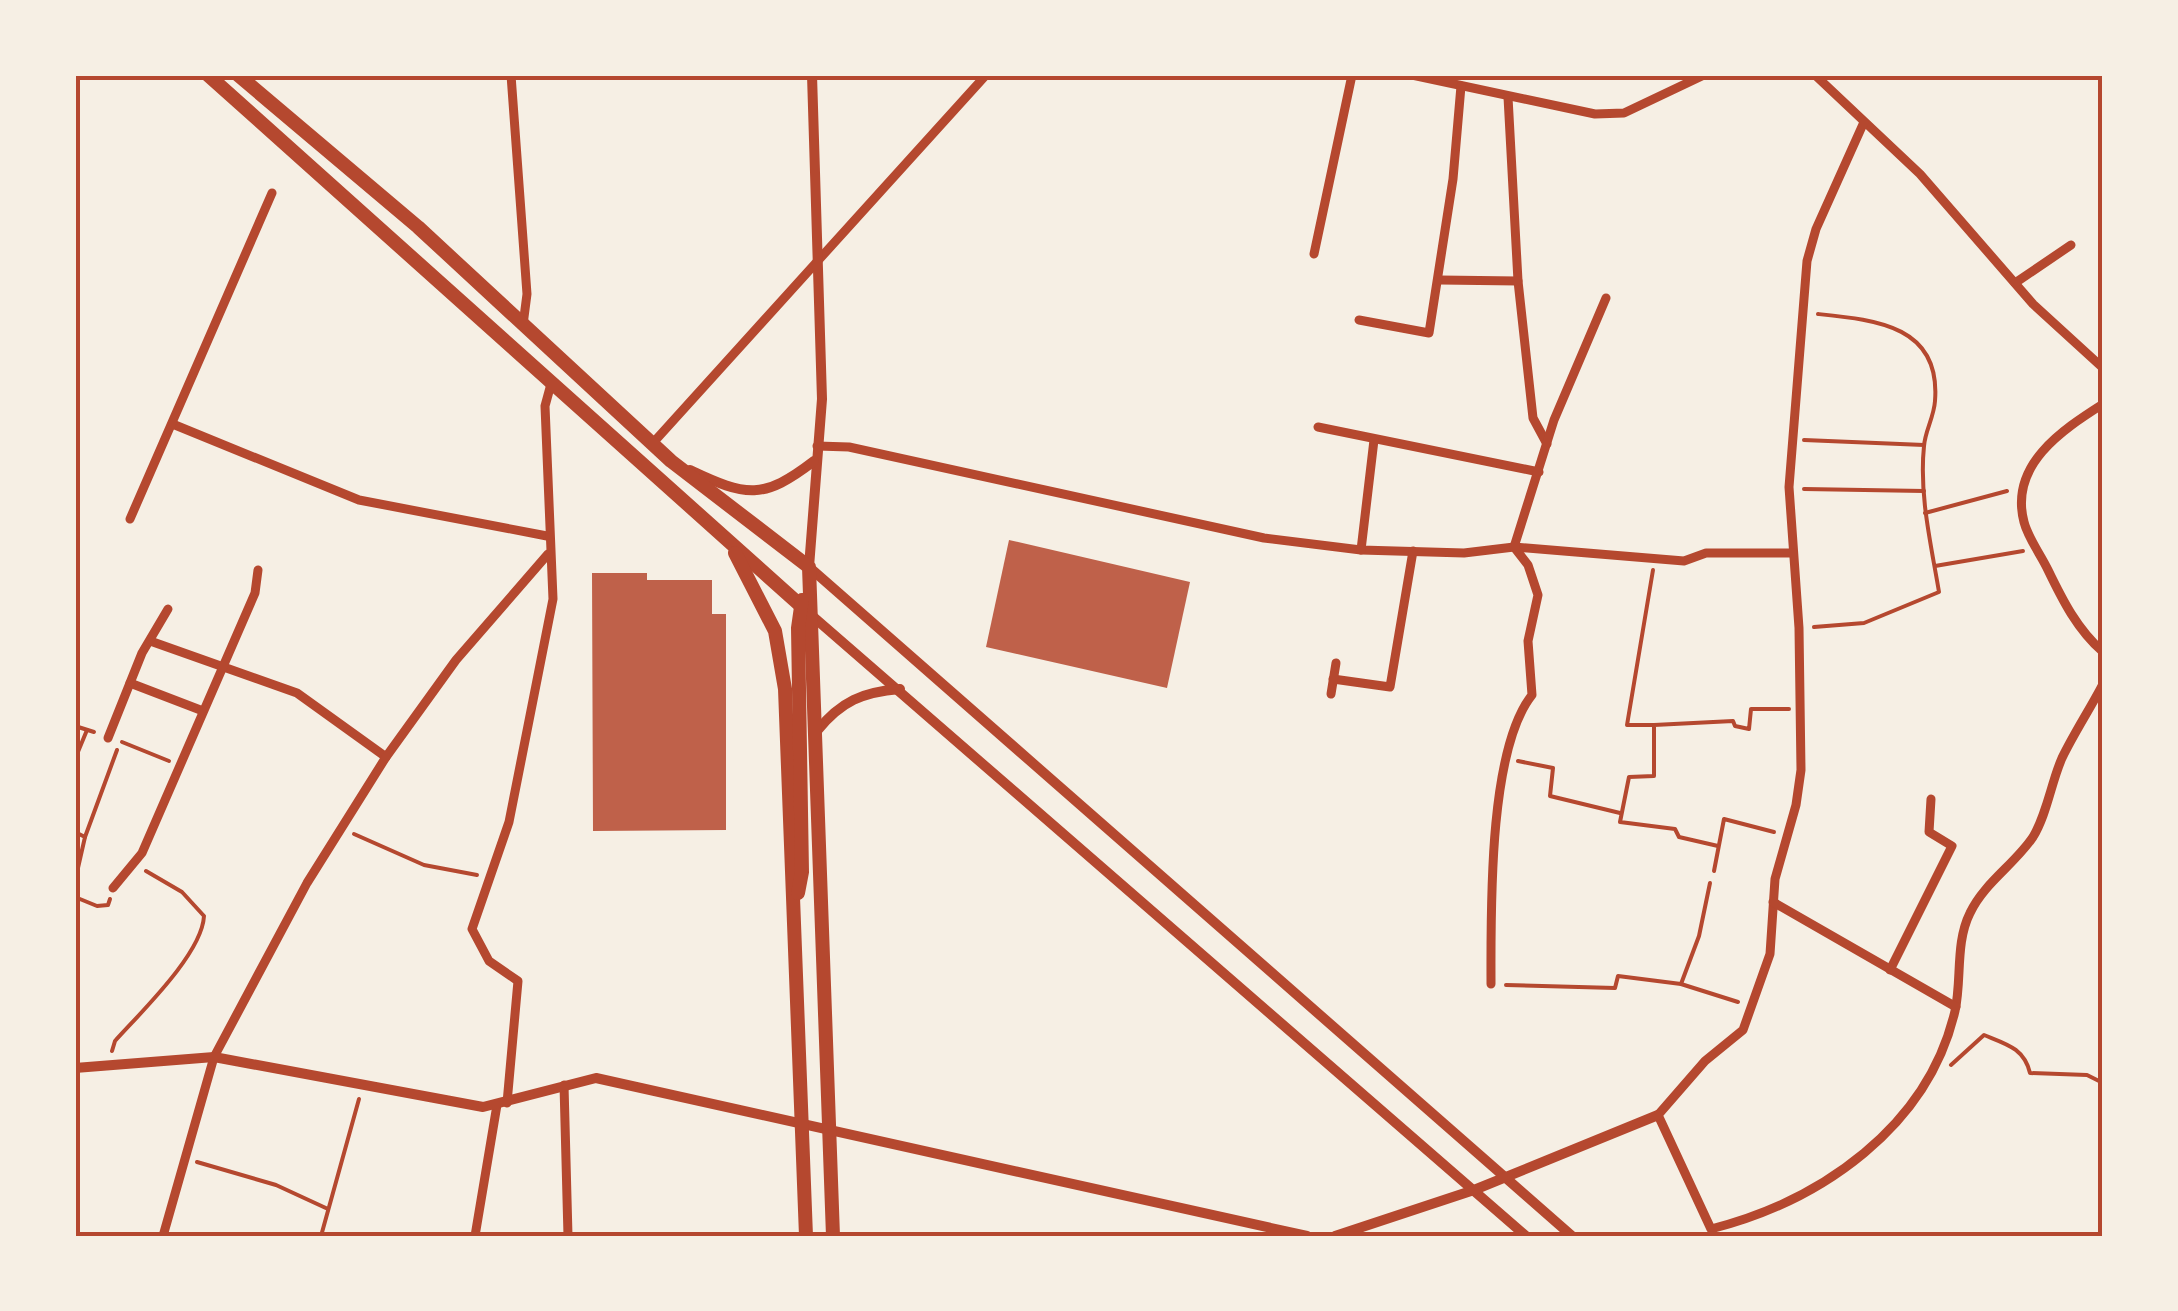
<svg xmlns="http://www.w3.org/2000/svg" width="2178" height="1311" font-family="'PT Serif',serif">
	<rect width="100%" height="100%" fill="#f6efe4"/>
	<!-- building -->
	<g fill="#bf614a">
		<path d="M1009,540L1190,582L1167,688L986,647Z"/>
		<path d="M592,573H647V580H712V614H726V830L593,831Z"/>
	</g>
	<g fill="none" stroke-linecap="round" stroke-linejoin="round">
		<!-- path -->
		<g stroke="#b5482f" stroke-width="4">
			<path d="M1804,440L1924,445"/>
			<path d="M1804,489L1924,491"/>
			<path d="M1925,513L2007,491"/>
			<path d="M1935,566L2023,551"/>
			<path d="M1653,570L1627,725H1654"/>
			<path d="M1814,627L1864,623L1939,592C1931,544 1919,495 1924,446C1925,431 1934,417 1935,401C1941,326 1877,320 1818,314"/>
			<path d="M75,726L94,732"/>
			<path d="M122,742L169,761"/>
			<path d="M75,759L87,730"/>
			<path d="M1518,761L1553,768L1550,796L1620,813"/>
			<path d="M75,776V779"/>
			<path d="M75,832L85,837L75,881"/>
			<path d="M354,834L424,865L477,875"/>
			<path d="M85,837L117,750"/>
			<path d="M1718,846L1679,837L1675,829L1620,822L1629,777L1654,776V725L1733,721L1735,726L1749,729L1751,709H1789"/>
			<path d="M1714,871L1724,819L1774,832"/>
			<path d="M75,897L97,906L108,905L110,899"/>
			<path d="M1681,984L1699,936L1710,883"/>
			<path d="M1506,985L1615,988L1618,976L1681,984L1738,1002"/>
			<path d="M112,1051L115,1041C140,1013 202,954 204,916L182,892L146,871"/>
			<path d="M1951,1065L1984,1035C2006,1044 2024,1048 2030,1073L2087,1075L2103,1083"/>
			<path d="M197,1162L276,1185L328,1209"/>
			<path d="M321,1236L359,1099"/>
		</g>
		<!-- minor -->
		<g stroke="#b5482f" stroke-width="9">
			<path d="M511,75L527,294L523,325"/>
			<path d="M1412,75L1595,114L1624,113L1704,75"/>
			<path d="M1815,75L1920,174L2033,304L2103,368"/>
			<path d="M1508,97L1518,281L1533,418L1547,444"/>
			<path d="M1864,122L1816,229L1807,261L1789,487L1799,628L1801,770L1796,805L1775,879L1770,954L1743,1030L1705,1061L1658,1115L1711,1229C1821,1201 1928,1127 1955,1011C1962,980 1955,943 1970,913C1984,883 2015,864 2033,837C2047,814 2051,783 2062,758C2074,733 2090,709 2103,684"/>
			<path d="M1314,254L1352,75"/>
			<path d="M1440,280L1518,281"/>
			<path d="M2015,283L2071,245"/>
			<path d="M1359,320L1429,333L1453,179L1461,86"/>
			<path d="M2103,404C2062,430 2009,465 2024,522C2028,538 2041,555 2048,570C2063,601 2077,629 2103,652"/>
			<path d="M175,425L359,500L547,536"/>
			<path d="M1318,427L1539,472"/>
			<path d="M652,444L986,75"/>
			<path d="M817,446L849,447L1264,538L1361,550L1464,553L1514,547L1684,561L1706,553H1793"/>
			<path d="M130,519L272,193"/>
			<path d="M1361,550L1374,440"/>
			<path d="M153,642L297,693L386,757"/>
			<path d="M1333,679L1390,687L1413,551"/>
			<path d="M130,683L203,711"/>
			<path d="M1331,694L1336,663"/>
			<path d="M108,738L142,653L168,609"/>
			<path d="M113,888L142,853L255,593L258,570"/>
			<path d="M1773,902L1956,1007"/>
			<path d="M1890,970L1952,846L1929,832L1931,799"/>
			<path d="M1491,984C1491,912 1488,750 1532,695L1528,641L1538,595L1528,565L1514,547L1554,420L1606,298"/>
			<path d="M564,1085L568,1236"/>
			<path d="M507,1103L518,981L489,961L472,929L509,822L553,599L545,406L551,384"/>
			<path d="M163,1236L214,1057L307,883L386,757L456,660L548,554"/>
			<path d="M475,1236L497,1105"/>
		</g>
		<!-- tertiary -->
		<g stroke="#b5482f" stroke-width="10">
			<path d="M812,75L822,399L809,567L1572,1236"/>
			<path d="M690,470C747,497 763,500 814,461"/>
			<path d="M810,614L1526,1236"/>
			<path d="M817,731C841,701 863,692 900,689"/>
			<path d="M75,1068L214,1057L483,1107L596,1078L1307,1236"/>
			<path d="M1335,1236L1474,1190L1658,1115"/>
		</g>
		<!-- trunk -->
		<g stroke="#b5482f" stroke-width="14">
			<path d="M208,75L800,605"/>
			<path d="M238,75L418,227L671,461L809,567L833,1236"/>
			<path d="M735,553L775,631L785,689L806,1236"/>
			<path d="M798,893L802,872L798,628L802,600"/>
		</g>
	</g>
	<!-- border -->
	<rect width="2178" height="1311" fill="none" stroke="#f6efe4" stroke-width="155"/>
	<rect x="78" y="78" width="2022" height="1156" fill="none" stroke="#b5482f" stroke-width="4"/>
</svg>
